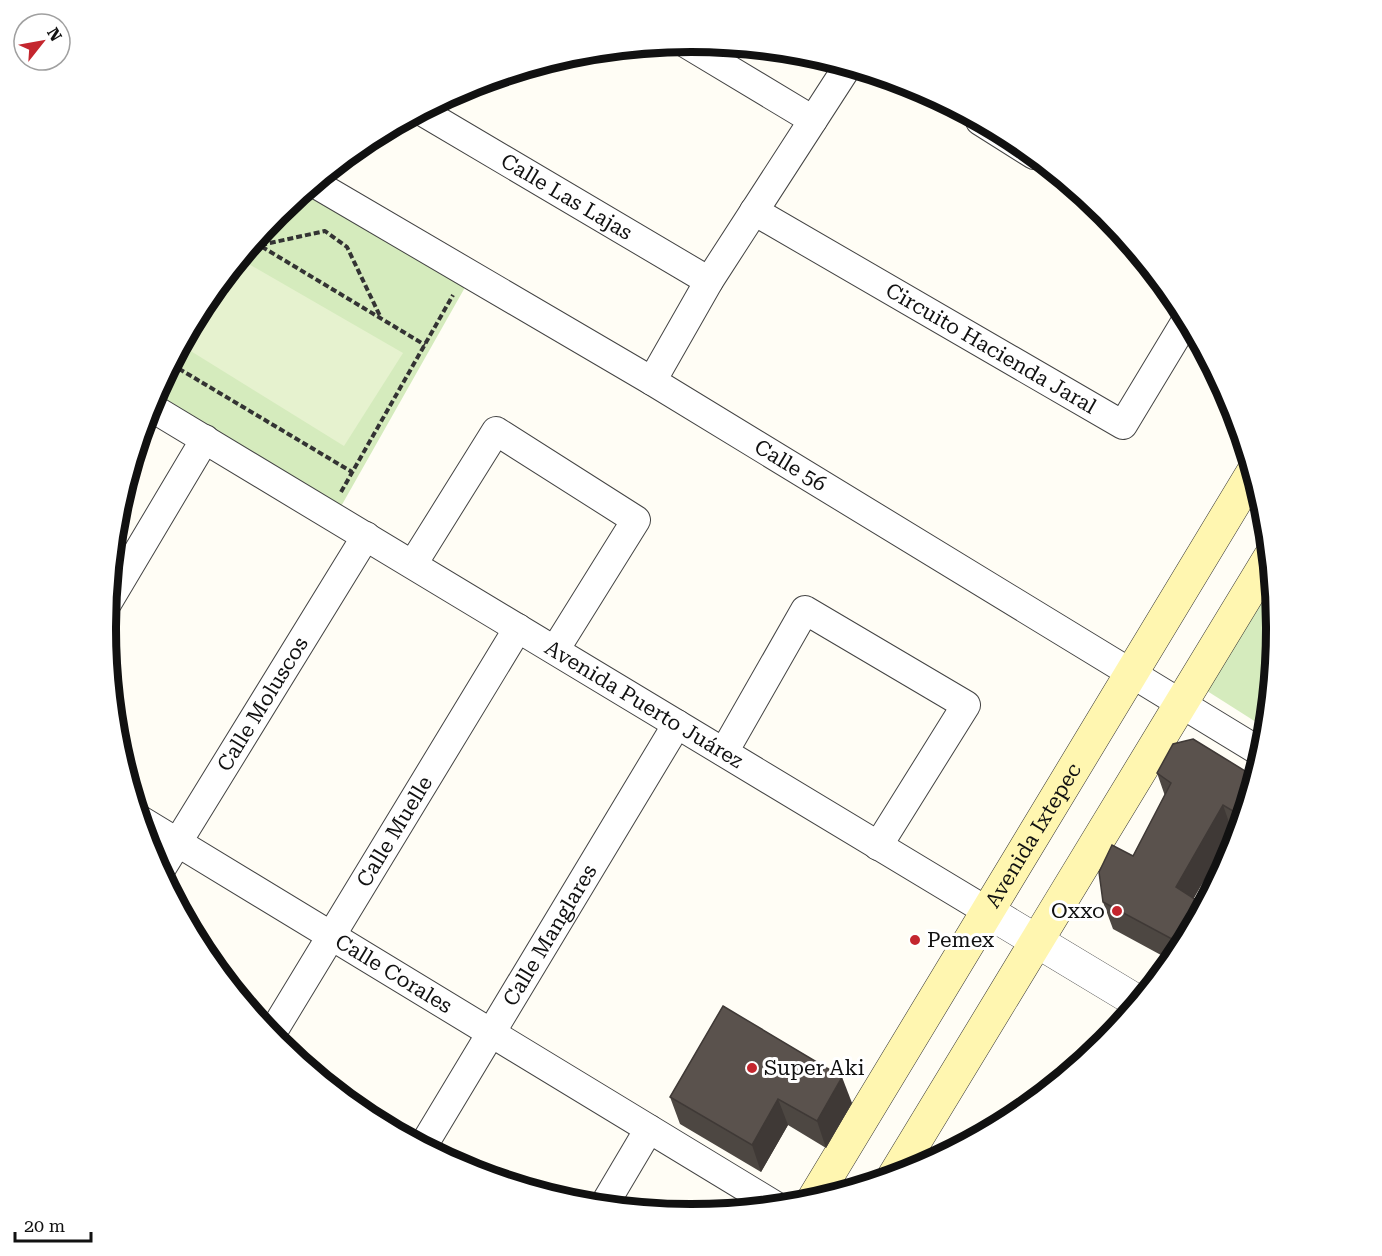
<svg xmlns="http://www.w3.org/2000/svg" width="1382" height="1256" font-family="'Roboto Serif',serif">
	<rect width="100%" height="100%" fill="#fffdf5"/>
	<!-- green -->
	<g fill="#d5ebbd">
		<path d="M314,183L472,275L335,517L150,403L204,302L277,213Z"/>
		<path d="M1272,582L1277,628L1267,729L1204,689Z"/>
	</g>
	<!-- pitch -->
	<path fill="#e6f2cf" d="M240,259L403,353L344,446L181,345L204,302Z"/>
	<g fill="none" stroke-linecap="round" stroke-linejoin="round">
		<defs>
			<g id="minor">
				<path d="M685,43L813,120"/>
				<path id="s1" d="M426,109L423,112L709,281"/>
				<path d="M980,121L1034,155"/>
				<path id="s2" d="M314,183L652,381L1262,753"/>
				<path id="s3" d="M754,211L1123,425L1187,319"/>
				<path d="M652,381L709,281L848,66"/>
				<path id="s4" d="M149,406L987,911"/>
				<path d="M413,564L496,431L636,520L555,650"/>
				<path d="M108,602L205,439"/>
				<path d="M724,752L805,610L966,705L878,846"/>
				<path id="s5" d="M139,819L776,1206"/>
				<path id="s6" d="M160,871L366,536"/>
				<path id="s7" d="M271,1035L518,628"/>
				<path id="s8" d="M423,1146L677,724"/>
				<path d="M604,1205L649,1129"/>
			</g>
			<path id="tertiary" d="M987,911L1138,1002"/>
			<g id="secondary">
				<path d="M894,1176L1270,557"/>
				<path id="s9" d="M813,1200L1253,472"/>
			</g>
		</defs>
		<!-- minor casing -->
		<use href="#minor" stroke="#444" stroke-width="30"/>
		<!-- tertiary casing -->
		<use href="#tertiary" stroke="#444" stroke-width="34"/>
		<!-- secondary casing -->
		<use href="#secondary" stroke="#333" stroke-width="34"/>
		<!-- path -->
		<g stroke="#333" stroke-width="4" stroke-dasharray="6 3" stroke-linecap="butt">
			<path d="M254,242L425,345"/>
			<path d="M261,245L325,231L347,247L380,316"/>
			<path d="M171,364L352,472"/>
			<path d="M341,492L453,295"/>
		</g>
		<!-- minor -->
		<use href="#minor" stroke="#fff" stroke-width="28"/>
		<!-- tertiary -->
		<use href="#tertiary" stroke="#fff" stroke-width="33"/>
		<!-- secondary -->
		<use href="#secondary" stroke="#fff6b0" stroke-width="33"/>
	</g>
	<!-- wall -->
	<g fill="#4d4742">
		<path d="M1157,773L1255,777L1238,835L1232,831L1194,898L1204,905L1178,954L1172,961L1113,929L1103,902L1133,856L1165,796Z"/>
		<path d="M723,1006L852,1103L826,1148L788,1125L761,1172L680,1124L670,1097Z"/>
	</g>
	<!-- shaded-wall -->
	<g fill="#3f3936">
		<path d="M1223,805L1232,831L1185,913L1176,887Z"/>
		<path d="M842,1077L852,1103L826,1148L817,1121Z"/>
		<path d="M778,1099L788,1125L761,1172L752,1145Z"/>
	</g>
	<!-- building -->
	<g fill="#5a524d" stroke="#3f3936" stroke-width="1.5">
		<path d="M1193,739L1255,777L1243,817L1223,805L1176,887L1204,905L1183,945L1103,902L1099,872L1112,845L1133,856L1171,783L1157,773L1173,744Z"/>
		<path d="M723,1006L842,1077L817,1121L778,1099L752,1145L670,1097Z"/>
	</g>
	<!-- markers -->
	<g fill="#c4262e" stroke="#fff" stroke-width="2">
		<circle cx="1117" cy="911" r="6"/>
		<circle cx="915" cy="940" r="6"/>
		<circle cx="752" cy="1068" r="6"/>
	</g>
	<g text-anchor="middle" stroke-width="6" stroke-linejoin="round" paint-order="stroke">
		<!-- street labels -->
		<g font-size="21" fill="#111" stroke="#fff">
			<text dy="7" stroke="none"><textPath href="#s1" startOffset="171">Calle Las Lajas</textPath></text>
			<text dy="7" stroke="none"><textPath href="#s3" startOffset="274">Circuito Hacienda Jaral</textPath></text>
			<text dy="7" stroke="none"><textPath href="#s2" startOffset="554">Calle 56</textPath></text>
			<text dy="7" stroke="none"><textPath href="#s6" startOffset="196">Calle Moluscos</textPath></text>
			<text dy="7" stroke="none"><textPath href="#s4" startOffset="578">Avenida Puerto Juárez</textPath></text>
			<text dy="7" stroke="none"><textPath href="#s7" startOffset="238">Calle Muelle</textPath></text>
			<text dy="7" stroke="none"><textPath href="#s9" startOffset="426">Avenida Ixtepec</textPath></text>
			<text dy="7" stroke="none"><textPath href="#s8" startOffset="246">Calle Manglares</textPath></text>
			<text dy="7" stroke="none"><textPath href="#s5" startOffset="298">Calle Corales</textPath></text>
		</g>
		<!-- poi labels -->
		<g font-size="21" fill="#111" stroke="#fff" text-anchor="start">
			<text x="1105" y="918" text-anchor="end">Oxxo</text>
			<text x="927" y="947">Pemex</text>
			<text x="764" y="1075">Super Aki</text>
		</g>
	</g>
	<!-- crop -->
	<path d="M0 0H1382V1256H0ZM691 52H691A575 575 0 0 1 1266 627V629A575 575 0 0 1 691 1204H691A575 575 0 0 1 116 629V627A575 575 0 0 1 691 52Z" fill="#fff" fill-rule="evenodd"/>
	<path fill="none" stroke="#111" stroke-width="8" d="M691 52H691A575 575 0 0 1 1266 627V629A575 575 0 0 1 691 1204H691A575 575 0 0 1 116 629V627A575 575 0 0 1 691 52Z"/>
	<!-- north arrow -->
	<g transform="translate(42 42) rotate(59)"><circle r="28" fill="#ffffff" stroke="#a0a0a0" stroke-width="1.5"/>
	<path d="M0-4.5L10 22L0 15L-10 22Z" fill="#c4262e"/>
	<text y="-9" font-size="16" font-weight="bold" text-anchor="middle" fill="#111111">N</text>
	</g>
	<!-- scale -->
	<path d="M15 1232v9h76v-9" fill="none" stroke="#111111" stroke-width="3"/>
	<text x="24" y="1232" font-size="18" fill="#111111" stroke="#ffffff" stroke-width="4.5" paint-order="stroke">20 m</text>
</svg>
